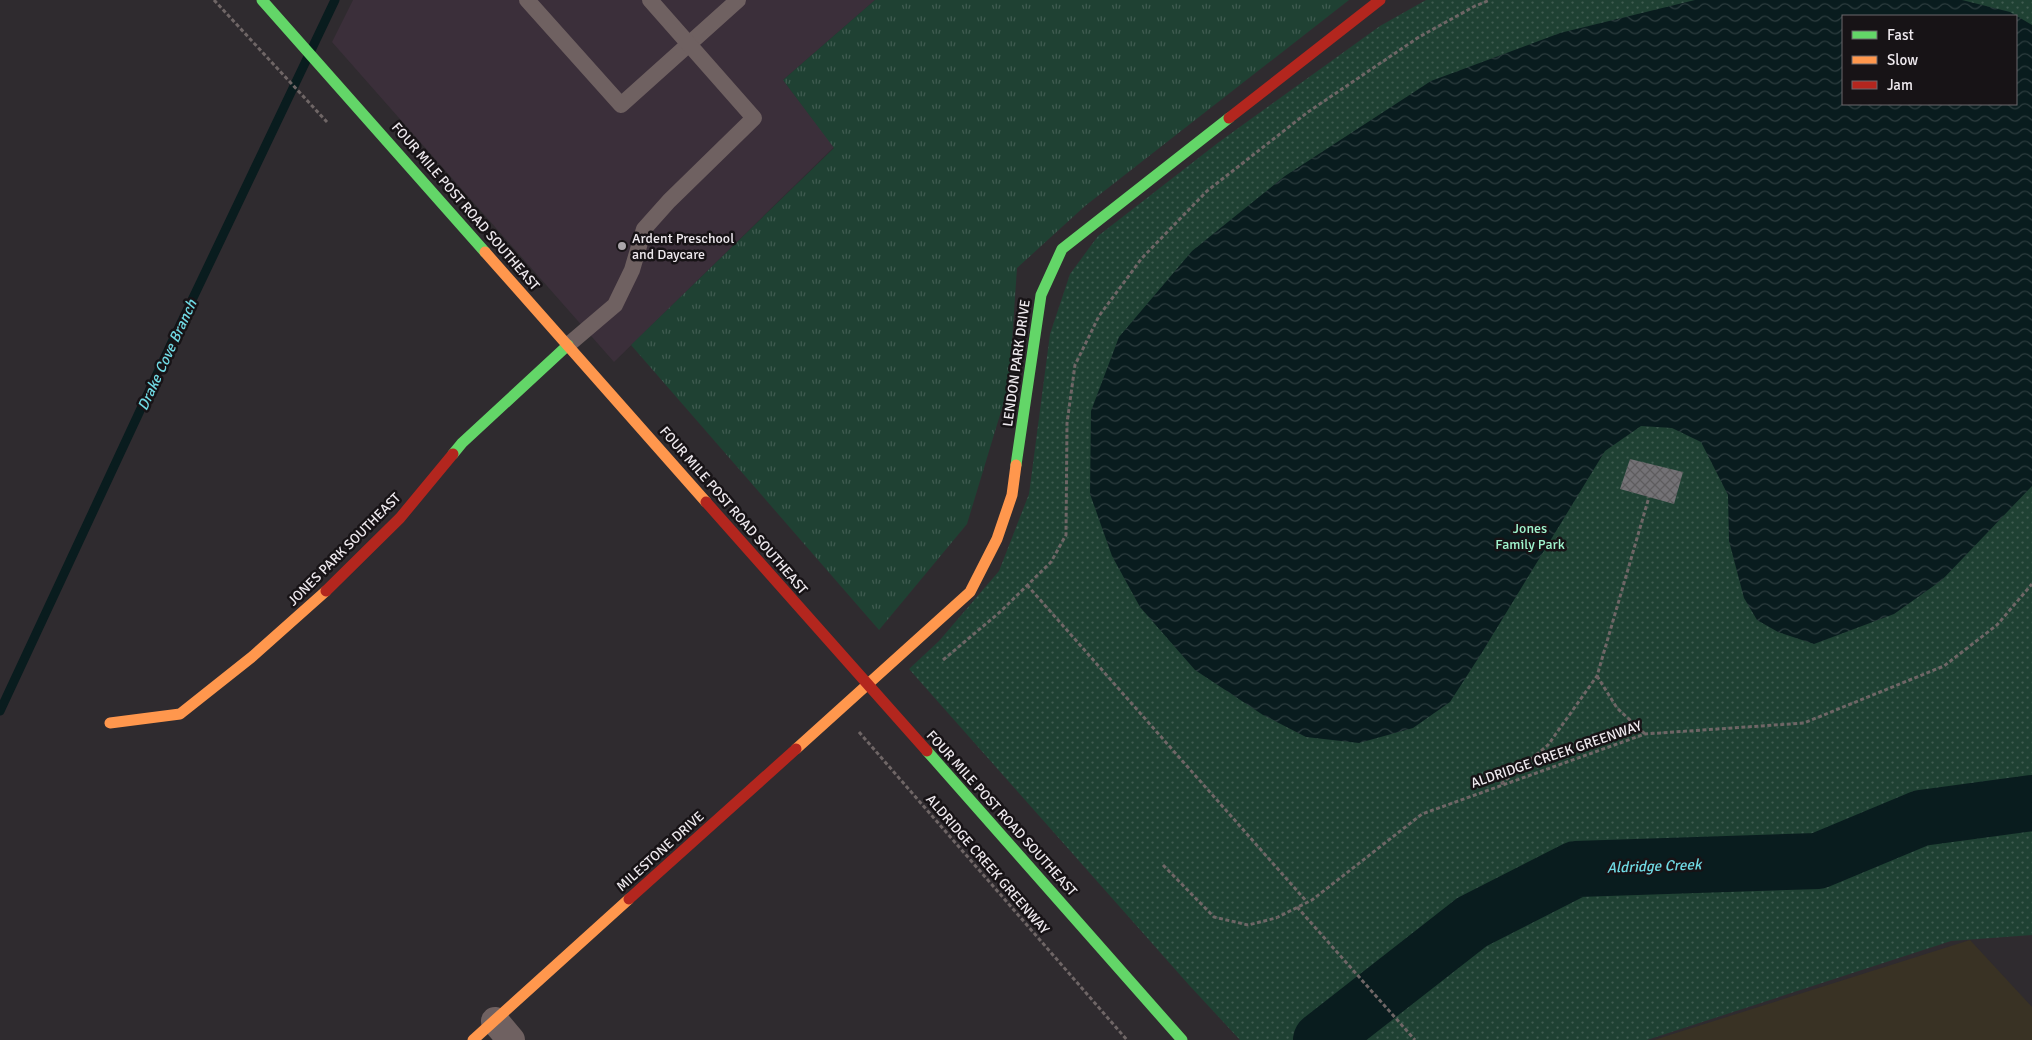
<svg xmlns="http://www.w3.org/2000/svg" width="2032" height="1040" font-family="Signika,sans-serif">
	<defs>
		<pattern id="grass-tufts" width="24" height="20" patternUnits="userSpaceOnUse" patternTransform="scale(1.25)"><rect width="24" height="20" fill="#1f4133"/><path d="M3 7l-1-3M5 7V3M7 7l1-3M15 17l-1-3M17 17v-4M19 17l1-3" fill="none" stroke="#405c51"/></pattern>
		<pattern id="park-dots" width="8" height="8" patternUnits="userSpaceOnUse" patternTransform="scale(1.25)"><rect width="8" height="8" fill="#1f4133"/><path d="M2 2h.1M6 6h.1" fill="none" stroke="#405c51" stroke-width="1.8" stroke-linecap="round"/></pattern>
		<pattern id="water-waves" width="16" height="10" patternUnits="userSpaceOnUse" patternTransform="scale(1.25)"><rect width="16" height="10" fill="#091c1e"/><path d="M0 5q4-4 8 0t8 0" fill="none" stroke="#2d3d3f"/></pattern>
		<pattern id="building-cross-hatch" width="8" height="8" patternUnits="userSpaceOnUse" patternTransform="scale(1.25)"><rect width="8" height="8" fill="#747276"/><path d="M0 0l8 8M0 8l8-8" fill="none" stroke="#5e5c5e"/></pattern>
	</defs>
	<rect width="100%" height="100%" fill="#2f2b2f"/>
	<!-- commercial -->
	<path fill="#393224" d="M1970,940L2032,1007V1040H1654Z"/>
	<!-- built -->
	<path fill="#3b2f3a" d="M353,0H875L783,80L834,147L614,362L332,42Z"/>
	<!-- grass -->
	<path fill="url(#grass-tufts)" d="M875,0H1349L1085,206L1017,268L1009,385L967,524L879,630L631,345L834,148L783,80Z"/>
	<!-- park -->
	<path fill="url(#park-dots)" fill-rule="evenodd" d="M1426,0H2032V935L1951,941L1647,1040H1240L1189,985L909,669L939,641L999,571L1029,494L1050,334L1070,274L1098,236L1219,142L1380,26ZM1843,16H2016V104H1843Z"/>
	<!-- water -->
	<path fill="url(#water-waves)" fill-rule="evenodd" d="M1695,0H1962L2010,12L2032,25V486L1942,580L1894,614L1814,644L1778,632L1757,620L1744,598L1729,541L1728,495L1701,442L1672,428L1641,426L1605,451L1481,654L1450,702L1413,728L1359,743L1306,737L1263,715L1195,670L1140,607L1112,556L1090,494L1091,411L1119,337L1192,251L1285,176L1431,81L1560,33ZM1843,16H2016V104H1843Z"/>
	<g fill="none" stroke-linecap="round" stroke-linejoin="round">
		<!-- stream -->
		<path stroke="#091c1e" stroke-width="9" d="M0,711L172,342L335,0"/>
		<!-- river -->
		<path stroke="#091c1e" stroke-width="56" d="M1321,1040L1472,922L1576,869L1818,861L1921,818L2032,803"/>
	</g>
	<!-- building -->
	<path fill="url(#building-cross-hatch)" d="M1630,459L1683,472L1674,504L1620,489Z"/>
	<g fill="none" stroke-linecap="round" stroke-linejoin="round">
		<!-- path -->
		<g stroke="#6f6666" stroke-width="3" stroke-dasharray="4 2.5" stroke-linecap="butt">
			<path d="M214,0L327,122"/>
			<path d="M1027,585L1307,902"/>
			<path d="M943,660L1000,612L1051,562L1066,535L1067,423L1075,365L1099,316L1142,258L1207,191L1308,112L1419,37L1475,6L1490,0"/>
			<path d="M1597,676L1617,708L1645,734"/>
			<path d="M859,732L1127,1040"/>
			<path d="M1501,784L1548,745L1597,676L1649,497"/>
			<path d="M1163,865L1214,917L1248,925L1276,918L1312,900L1422,814L1645,734L1804,723L1944,666L1997,625L2032,584"/>
			<path d="M1297,907L1415,1040"/>
		</g>
		<!-- lane -->
		<g stroke="#6f6161" stroke-width="16">
			<path d="M527,0L621,105L738,0"/>
			<path d="M568,345L615,305L632,270L644,229L669,201L754,118L650,0"/>
		</g>
		<!-- street -->
		<path stroke="#6f6161" stroke-width="28" d="M495,1021L511,1040"/>
		<!-- fast -->
		<g stroke="#63d668" stroke-width="11">
			<path d="M262,0L485,252"/>
			<path d="M453,454L462,443L568,345"/>
			<path d="M1016,465L1041,295L1062,249L1229,118"/>
			<path d="M927,751L1182,1040"/>
		</g>
		<!-- slow -->
		<g stroke="#ff974d" stroke-width="11">
			<path d="M485,252L706,502"/>
			<path d="M110,723L180,714L253,656L326,591"/>
			<path d="M796,749L970,592L997,539L1012,495L1016,465"/>
			<path d="M473,1040L629,899"/>
		</g>
		<!-- jam -->
		<g stroke="#b3261e" stroke-width="11">
			<path d="M1229,118L1380,0"/>
			<path d="M706,502L927,751"/>
			<path d="M326,591L400,518L453,454"/>
			<path d="M629,899L796,749"/>
		</g>
	</g>
	<!-- markers -->
	<circle fill="#aba6ab" stroke="#171316" stroke-width="2" cx="622" cy="246" r="5"/>
	<g text-anchor="middle" stroke-width="5" stroke-linejoin="round" paint-order="stroke">
		<!-- street labels -->
		<g font-size="14" fill="#eee9ee" stroke="#171316">
			<text transform="translate(466 206) rotate(49)" y="5">FOUR MILE POST ROAD SOUTHEAST</text>
			<text transform="translate(1016 363) rotate(-82)" y="5">LENDON PARK DRIVE</text>
			<text transform="translate(734 510) rotate(49)" y="5">FOUR MILE POST ROAD SOUTHEAST</text>
			<text transform="translate(344 549) rotate(-45)" y="5">JONES PARK SOUTHEAST</text>
			<text transform="translate(1556 754) rotate(-19)" y="5">ALDRIDGE CREEK GREENWAY</text>
			<text transform="translate(1002 813) rotate(48)" y="5">FOUR MILE POST ROAD SOUTHEAST</text>
			<text transform="translate(660 851) rotate(-42)" y="5">MILESTONE DRIVE</text>
			<text transform="translate(988 864) rotate(49)" y="5">ALDRIDGE CREEK GREENWAY</text>
		</g>
		<!-- poi labels -->
		<g font-size="14" fill="#eee9ee" stroke="#171316" text-anchor="start">
			<text x="632" y="243">Ardent Preschool<tspan x="632" dy="16">and Daycare</tspan></text>
		</g>
		<!-- park labels -->
		<g font-size="14" fill="#a1f5ce" stroke="#171316">
			<text x="1530" y="533">Jones<tspan x="1530" dy="16">Family Park</tspan></text>
		</g>
		<!-- water labels -->
		<g font-size="15" font-style="italic" fill="#70dae4" stroke="#171316">
			<text transform="translate(167 355) rotate(-65)" y="5">Drake Cove Branch</text>
			<text transform="translate(1654 866) rotate(-2)" y="5">Aldridge Creek</text>
		</g>
	</g>
	<!-- legend -->
	<rect x="1842" y="15" width="175" height="90" fill="#171316" stroke="#6d696c"/>
	<rect x="1852" y="31" width="25" height="8" fill="#63d668" stroke="#6d696c"/>
	<text x="1887" y="40" font-size="15" fill="#eee9ee">Fast</text>
	<rect x="1852" y="56" width="25" height="8" fill="#ff974d" stroke="#6d696c"/>
	<text x="1887" y="65" font-size="15" fill="#eee9ee">Slow</text>
	<rect x="1852" y="81" width="25" height="8" fill="#b3261e" stroke="#6d696c"/>
	<text x="1887" y="90" font-size="15" fill="#eee9ee">Jam</text>
</svg>
